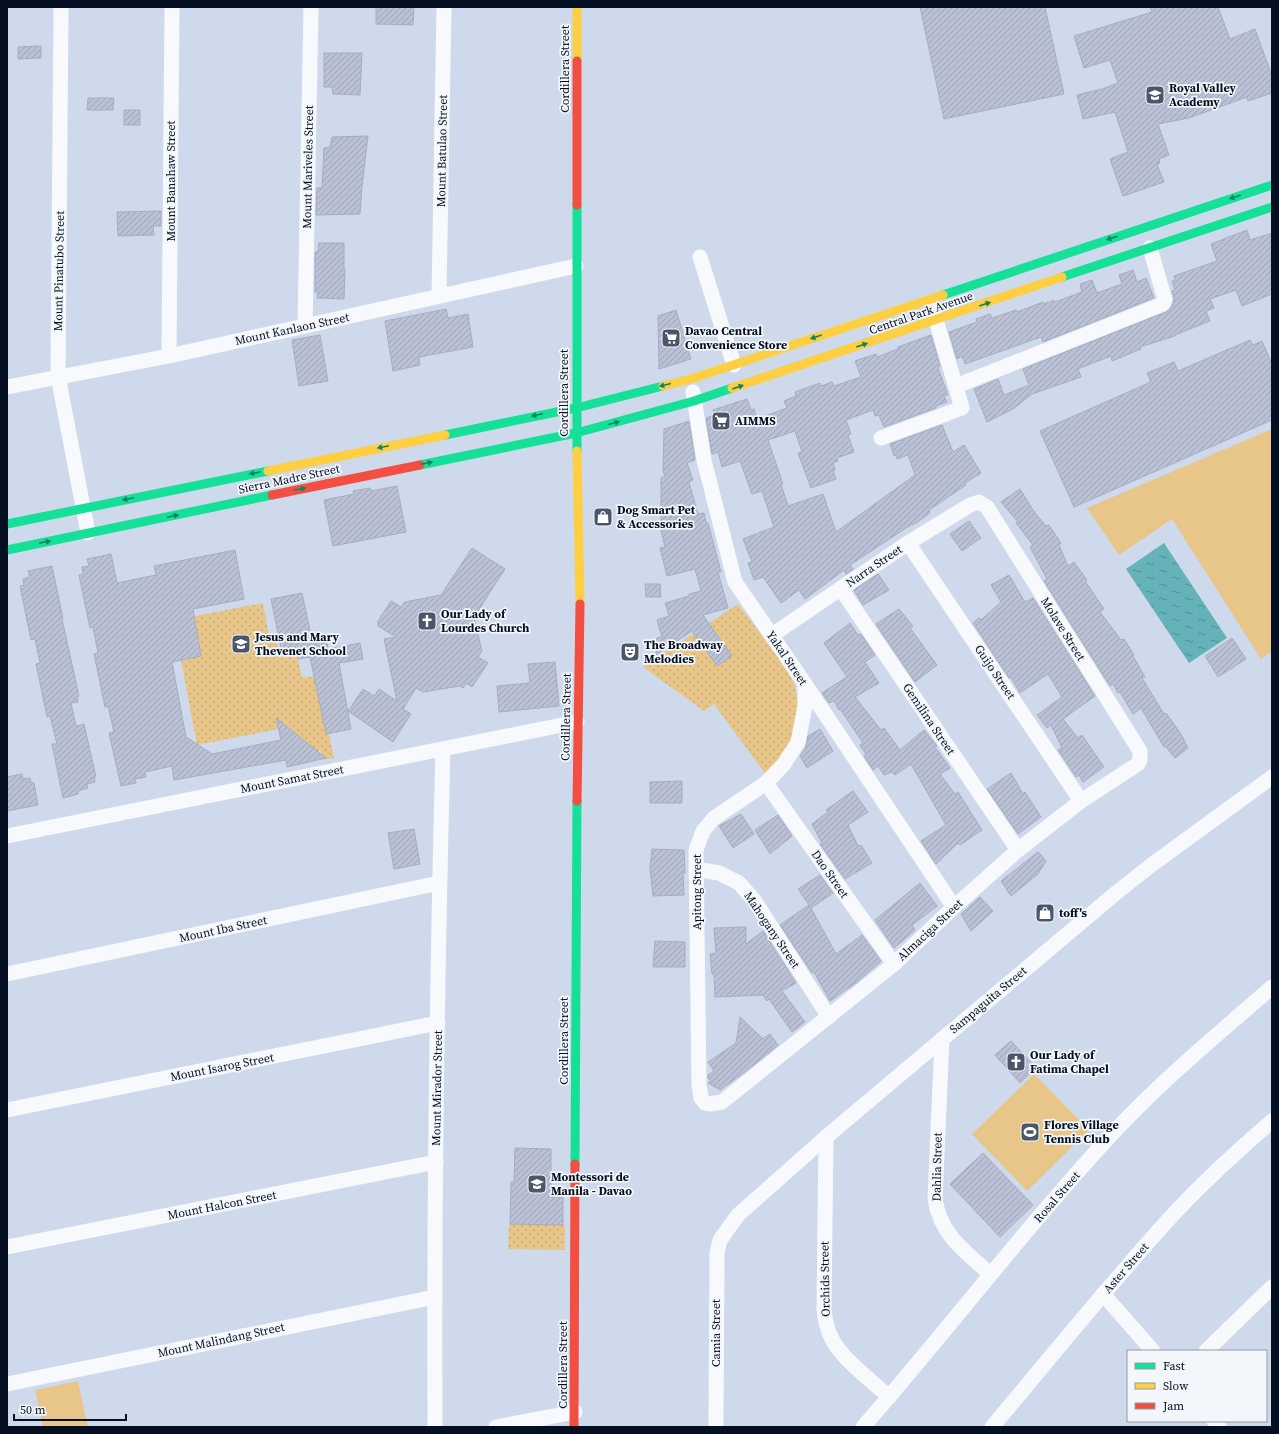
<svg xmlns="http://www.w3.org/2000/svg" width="1279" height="1434" font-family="'Source Serif 4',serif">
	<defs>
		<pattern id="green-dots" width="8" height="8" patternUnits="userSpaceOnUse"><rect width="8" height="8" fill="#e8c689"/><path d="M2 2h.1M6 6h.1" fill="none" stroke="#c5a976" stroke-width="1.8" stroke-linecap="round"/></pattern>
		<pattern id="water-ripples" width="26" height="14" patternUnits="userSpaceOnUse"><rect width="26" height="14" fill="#66b2b9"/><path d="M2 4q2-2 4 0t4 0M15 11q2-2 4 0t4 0" fill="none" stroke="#528f96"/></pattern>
		<pattern id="building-hatch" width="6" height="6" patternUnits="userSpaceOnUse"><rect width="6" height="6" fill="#bac1d4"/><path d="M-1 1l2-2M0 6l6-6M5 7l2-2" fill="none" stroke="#9ea5b6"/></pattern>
	</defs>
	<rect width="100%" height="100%" fill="#cedaeb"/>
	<!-- green -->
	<g fill="url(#green-dots)">
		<path d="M263,603L269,635L275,634L280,658L297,655L302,678L314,676L326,734L329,733L334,758L323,760L321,750L317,751L285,725L278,726L279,729L197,745L181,660L201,656L196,625L174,620Z"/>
		<path d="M738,604L787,669L794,683L797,696L798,713L795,730L790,743L767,776L714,704L704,711L643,667Z"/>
		<path d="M509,1224L565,1225V1250L508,1249Z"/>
	</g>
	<!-- pitch -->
	<g fill="#e8c689">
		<path d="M1272,429V651L1261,659L1172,519L1119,555L1087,508Z"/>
		<path d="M1034,1074L1089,1130L1027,1191L972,1134Z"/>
		<path d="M78,1381L88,1427H43L35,1390Z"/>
	</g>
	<!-- water -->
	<path fill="url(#water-ripples)" d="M1164,543L1227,638L1189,663L1126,569Z"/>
	<!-- building -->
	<g fill="url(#building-hatch)" stroke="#a6adc0">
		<path d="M376,7H414L413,25L376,24Z"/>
		<path d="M920,7H1045L1064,94L944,119Z"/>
		<path d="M1150,7H1218L1230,39L1255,29L1272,76V93L1248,101L1247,97L1189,118L1158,124L1169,155L1159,159L1160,163L1157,164L1164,182L1123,196L1110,159L1128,152L1115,112L1083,119L1077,95L1102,89L1118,83L1110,60L1084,68L1074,36L1152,12Z"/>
		<path d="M41,46V58L18,59V47Z"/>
		<path d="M324,53H362L360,95L333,94L332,87H324Z"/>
		<path d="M88,98H114L113,110H87Z"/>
		<rect x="124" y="110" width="16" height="15"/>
		<path d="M368,136L362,186L360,214L316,215L317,188H322L324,148L330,147L332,137Z"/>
		<path d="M161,211V226H153L154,235L118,236L117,212Z"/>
		<path d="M1247,230L1250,240L1272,233V294L1242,306L1236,290L1210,299L1214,308L1206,311L1210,321L1175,335V336L1140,347L1141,349L1112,361L1111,356L1078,369L1081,377L1032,394L1013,409L987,422L974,389L998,379L1004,395L1029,385L1023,369L1166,312L1171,308L1173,303L1174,298L1172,291L1175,290L1172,281L1175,280L1174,276L1217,261L1211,244Z"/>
		<path d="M319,243H344V269H345L344,299L317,298L318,292H315V252H318Z"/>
		<path d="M1133,270L1137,282L1146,278L1154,298L1043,342L1041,337L965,364L962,356L957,359L949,332L977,322L976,319L990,314L992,318L1016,310L1017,312L1043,302L1044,304L1054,300L1055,302L1082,292L1080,284L1092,280L1097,293L1122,284L1119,275Z"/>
		<path d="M446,309L448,318L468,314L473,347L419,357L420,365L393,371L385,321Z"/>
		<path d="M676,310L691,359L659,369L658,316Z"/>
		<path d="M320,335L328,381L299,386L292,340Z"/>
		<path d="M931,335L940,366L938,368L948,395L944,396L947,402L936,406V408L884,427L879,415L875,416L873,410L846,420L851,434L848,435L854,452L837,458L838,461L833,463L835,470L833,471L836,479L811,488L798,453L802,452L795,431L768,440L783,484H781L788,506L823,494L836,532L915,475L908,455L897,459L896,455L894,456L890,444L942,425L953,452L964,445L981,473L965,483L966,485L929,510L930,513L913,525L912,524L850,565L853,569L846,574L844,570L805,599L799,590L781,603L763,577L754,580L748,563L752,562L743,539L774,527L762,491L752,494L740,461L722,467L718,452L712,454L706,418L715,415L713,410L747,399L751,410L754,409L757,419L787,408L784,401L796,396L795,392L820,383L821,386L832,382L834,386L861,377L855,361L876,354L877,357L898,349V347Z"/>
		<path d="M1250,340L1253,345L1262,341L1272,364V420L1074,507L1040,431L1151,382L1147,373L1174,362L1178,371Z"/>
		<path d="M689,421L695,460L687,463L693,480L689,482L698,514L704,513L706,523H708L721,572H718L728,608L703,615L732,656L717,666L692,631L656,655L657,638L662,637L657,620L669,616L665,603L689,596V594L701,591L695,569L667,576L660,548L665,547L661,530V478L665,476L663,471L664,429Z"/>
		<path d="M397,486L406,532L333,546L324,500L354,494L353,491L370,488L371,491Z"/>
		<path d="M1020,489L1035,513L1046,526L1049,525L1061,543L1059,545L1068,566L1074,562L1087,580L1085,581L1104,609L1100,612L1121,640L1124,639L1134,655L1133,656L1145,677L1142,678L1164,714L1166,713L1181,734L1188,748L1175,758L1165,746L1164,747L1141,708L1133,714L1120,692L1118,693L1113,684L1110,686L1044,581L1047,579L1030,547L1033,545L1016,523L1018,522L1001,502Z"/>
		<path d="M969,521L981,538L962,551L950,534Z"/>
		<path d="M472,548L505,569L474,617L482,651L478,657L488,663L472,687L466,683L463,688L460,686L423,692L416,688L403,709L411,714L393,742L348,711L363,689L374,696L379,689L397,701L384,639L396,637L378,626V621L391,601L401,607L405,602L441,595Z"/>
		<path d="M235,550L244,599L193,609L201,656L172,662L186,737L212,754L281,740L276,718L326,758L287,767L286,760L174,780L172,766L145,772L146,777L135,779L136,783L121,786L109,733L114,732L108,706L105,707L94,654L98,653L93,627L90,628L79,575L83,574L82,567L89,566L87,559L111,554L117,583L156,575L154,566Z"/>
		<path d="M52,566L63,619H62L79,696L77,697L78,702L71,703L76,726L84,724L96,777H94L95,782L87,784L88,788L78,791V794L63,798L52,744H57L50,716L47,717L36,664L40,663L35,639L31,640L20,586L24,585L23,579L30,577L28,571Z"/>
		<path d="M878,574L889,590L863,605L854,590Z"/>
		<path d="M1009,575L1025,602L1033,598L1095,696L1063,719L1078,738L1082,735L1104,767L1083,782L1079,775L1076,777L1058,750L1062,748L1051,725L1047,728L1037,715L1062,697L1048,674L1020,693L1011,677L1009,678L973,623L979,618L981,620L1001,602L991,585Z"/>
		<path d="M645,584H660L661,597H646Z"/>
		<path d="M302,593L312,640L326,637L328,649L360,643L363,659L339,663L351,729L326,734L310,657L298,659L296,650L282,653L271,599Z"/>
		<path d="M899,609L913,626L910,628L937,665L915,682L876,624Z"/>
		<path d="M850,623L858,635L861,634L875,655L865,662L879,683L855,697L881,730L884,728L900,750L924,730L937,746L935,747L950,768L940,774L955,794L958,792L982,830L960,845L958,843L936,864L921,841L946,825L911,764L895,775L892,772L884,775L878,766L873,770L864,756L866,754L860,745L863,743L840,709L839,710L834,701L829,703L822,693L847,677L824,643Z"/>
		<path d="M1232,638L1246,659L1218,677L1205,656Z"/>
		<path d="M555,662L559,706L499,712L497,686L530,683L528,664Z"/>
		<path d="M820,729L833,751L807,768L800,756L806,747L808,736Z"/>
		<path d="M1011,773L1023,794L1025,792L1041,817L1018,834L987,789Z"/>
		<path d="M22,774L23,779L30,778L31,783H34L38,805L7,811V777Z"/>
		<path d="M682,781V803H650V782Z"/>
		<path d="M853,791L868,812L848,825L858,846L861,845L872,863L845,879L820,844L822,843L812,824L828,812L826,810Z"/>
		<path d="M741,814L754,834L733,848L719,826Z"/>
		<path d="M778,815L792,836L770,854L755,830Z"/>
		<path d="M414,829L420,864L394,869L388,833Z"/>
		<path d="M652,849L684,850L685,873H683L684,895L653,896L650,868Z"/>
		<path d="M1038,852L1046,861L1038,874L1011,896L1001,881Z"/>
		<path d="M820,875L833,893L811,908L836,954L862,935L881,961L857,982L830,1001L814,972L812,973L780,925L809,905L798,889Z"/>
		<path d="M920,883L937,906L912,925L915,930L894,948L875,920Z"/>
		<path d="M980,897L993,911L971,931L961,914Z"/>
		<path d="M746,927V944L763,931L796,983L782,991L805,1022L792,1032L769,999L767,1001L763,995L715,997L714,974H712L710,954L716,953L714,928Z"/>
		<path d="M655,941L685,942V967H653Z"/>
		<path d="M740,1017L763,1039L770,1034L778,1045L750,1068L720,1090L708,1083L711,1081L708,1078V1075L714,1071L708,1062L736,1043Z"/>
		<path d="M1011,1041L1036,1068L1020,1083L995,1055Z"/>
		<path d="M515,1148L551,1149V1197H563V1225L510,1224L511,1182H514Z"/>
		<path d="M983,1153L1033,1205L1000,1237L950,1184Z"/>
	</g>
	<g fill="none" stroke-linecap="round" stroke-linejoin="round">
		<!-- street -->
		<g stroke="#f8f9fc" stroke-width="15">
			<path d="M61,7L58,376L88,533"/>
			<path d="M700,257L734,365"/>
			<path d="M439,296L444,7"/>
			<path d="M305,326L311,7"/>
			<path d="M169,356L172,7"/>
			<path d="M956,386L1163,304L1165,300L1150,248"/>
			<path d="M7,387L169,356L576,266"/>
			<path d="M693,392L704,460L735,582L805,684L954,907"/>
			<path d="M881,438L962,408L933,310"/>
			<path d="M908,543L1081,801"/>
			<path d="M841,589L1018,850"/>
			<path d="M772,635L908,543L970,505L979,502L987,507L1140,751V760L1138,764L1081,801L1018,850L954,907L894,964L722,1102L710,1104L705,1103L701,1098L699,1085L696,850L703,831L714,818L766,783L784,764L798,742L805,706V684"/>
			<path d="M766,783L894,964"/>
			<path d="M7,836L577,722"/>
			<path d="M696,869L719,873L739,883L754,900L829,1017"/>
			<path d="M7,974L439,883"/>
			<path d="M942,1039L935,1199C941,1236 964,1250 990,1274"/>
			<path d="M7,1110L438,1023"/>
			<path d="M826,1137L824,1309C825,1319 827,1330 832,1339C841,1358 873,1382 889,1397"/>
			<path d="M7,1247L436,1162"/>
			<path d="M1103,1294L1153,1351"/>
			<path d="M1206,1351L1272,1287"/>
			<path d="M7,1384L435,1297"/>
			<path d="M1214,1421L1219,1427"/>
			<path d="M435,1427C434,1201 437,975 443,749"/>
			<path d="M496,1427L575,1412"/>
			<path d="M716,1427L717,1253L720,1240L738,1215L826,1137L1116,893L1150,866L1272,777"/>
			<path d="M863,1427C947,1331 1025,1228 1112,1134C1161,1081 1217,1035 1272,987"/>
			<path d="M992,1427C1051,1357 1108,1286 1169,1219C1201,1184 1236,1152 1272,1121"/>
		</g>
		<!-- fast -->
		<g stroke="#16e098" stroke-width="9">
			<path d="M577,205V451"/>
			<path d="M1062,277L1272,207"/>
			<path d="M943,295L1272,185"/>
			<path d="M445,435L576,408L663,386"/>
			<path d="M420,465L576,433L694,401L732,388"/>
			<path d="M7,524L268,471"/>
			<path d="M7,550L272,495"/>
			<path d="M575,1164L577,801"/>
		</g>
		<!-- slow -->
		<g stroke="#ffcf43" stroke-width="9">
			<path d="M577,61V7"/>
			<path d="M663,386L691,379L943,295"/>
			<path d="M732,388L1062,277"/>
			<path d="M577,451L580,604"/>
			<path d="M268,471L445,435"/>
		</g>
		<!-- jam -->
		<g stroke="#f24e42" stroke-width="9">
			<path d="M577,205V61"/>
			<path d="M272,495L420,465"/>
			<path d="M577,801L580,604"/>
			<path d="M574,1427L575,1164"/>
		</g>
	</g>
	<!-- one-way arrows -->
	<defs><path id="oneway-solid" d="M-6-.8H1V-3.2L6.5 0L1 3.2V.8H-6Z"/></defs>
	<g fill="#0e8262">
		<use href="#oneway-solid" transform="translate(1235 197) rotate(162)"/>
		<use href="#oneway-solid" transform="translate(1112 238) rotate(162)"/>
		<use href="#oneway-solid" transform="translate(985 304) rotate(-19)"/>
		<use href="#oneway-solid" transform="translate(816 337) rotate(161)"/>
		<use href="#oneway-solid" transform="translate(862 345) rotate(-19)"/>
		<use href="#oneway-solid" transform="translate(665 385) rotate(166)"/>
		<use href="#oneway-solid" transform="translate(738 387) rotate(-19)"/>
		<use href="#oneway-solid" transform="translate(537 415) rotate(168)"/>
		<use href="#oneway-solid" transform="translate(614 423) rotate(-15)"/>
		<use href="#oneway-solid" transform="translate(383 447) rotate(168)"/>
		<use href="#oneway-solid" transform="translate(427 463) rotate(-12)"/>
		<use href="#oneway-solid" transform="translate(255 473) rotate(168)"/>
		<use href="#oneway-solid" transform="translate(300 489) rotate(-12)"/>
		<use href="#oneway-solid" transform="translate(128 499) rotate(168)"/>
		<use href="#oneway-solid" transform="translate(173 516) rotate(-12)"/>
		<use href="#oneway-solid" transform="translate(45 542) rotate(-12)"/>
	</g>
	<!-- icons -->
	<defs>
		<symbol id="school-square" viewBox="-11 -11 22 22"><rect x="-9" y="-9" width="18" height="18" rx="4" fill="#4b5668" stroke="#f3f7fc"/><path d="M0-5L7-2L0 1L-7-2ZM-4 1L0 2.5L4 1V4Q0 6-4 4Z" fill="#fff"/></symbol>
		<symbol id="supermarket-square" viewBox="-11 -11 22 22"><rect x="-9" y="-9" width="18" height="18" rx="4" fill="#4b5668" stroke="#f3f7fc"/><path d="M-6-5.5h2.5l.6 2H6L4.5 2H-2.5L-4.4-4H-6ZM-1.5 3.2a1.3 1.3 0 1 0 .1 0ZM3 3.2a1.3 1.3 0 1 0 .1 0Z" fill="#fff"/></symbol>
		<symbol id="shop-square" viewBox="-11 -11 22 22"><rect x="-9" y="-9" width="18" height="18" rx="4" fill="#4b5668" stroke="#f3f7fc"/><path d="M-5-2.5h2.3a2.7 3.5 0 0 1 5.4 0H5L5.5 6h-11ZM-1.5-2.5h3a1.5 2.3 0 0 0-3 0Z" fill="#fff"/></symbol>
		<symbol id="church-square" viewBox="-11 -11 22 22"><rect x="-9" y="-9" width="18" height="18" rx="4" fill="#4b5668" stroke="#f3f7fc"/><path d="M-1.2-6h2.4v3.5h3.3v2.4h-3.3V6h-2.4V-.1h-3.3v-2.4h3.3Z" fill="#fff"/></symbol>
		<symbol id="theatre-square" viewBox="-11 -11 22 22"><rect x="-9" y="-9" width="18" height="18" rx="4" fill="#4b5668" stroke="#f3f7fc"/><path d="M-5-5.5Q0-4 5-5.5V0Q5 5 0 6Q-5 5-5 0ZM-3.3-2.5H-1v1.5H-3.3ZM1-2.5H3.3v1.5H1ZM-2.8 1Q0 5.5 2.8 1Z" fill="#fff"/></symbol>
		<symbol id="stadium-square" viewBox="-11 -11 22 22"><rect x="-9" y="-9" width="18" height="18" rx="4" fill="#4b5668" stroke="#f3f7fc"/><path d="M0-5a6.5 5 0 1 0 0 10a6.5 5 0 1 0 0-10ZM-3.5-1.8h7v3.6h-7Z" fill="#fff"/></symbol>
	</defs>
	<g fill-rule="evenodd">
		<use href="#school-square" x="1144" y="84" width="22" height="22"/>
		<use href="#supermarket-square" x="660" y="327" width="22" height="22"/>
		<use href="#supermarket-square" x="710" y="410" width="22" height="22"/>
		<use href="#shop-square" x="592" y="506" width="22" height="22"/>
		<use href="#church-square" x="416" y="610" width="22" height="22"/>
		<use href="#school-square" x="230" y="633" width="22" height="22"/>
		<use href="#theatre-square" x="619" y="641" width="22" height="22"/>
		<use href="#shop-square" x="1034" y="902" width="22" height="22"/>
		<use href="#church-square" x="1005" y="1051" width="22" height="22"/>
		<use href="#stadium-square" x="1019" y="1121" width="22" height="22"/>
		<use href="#school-square" x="526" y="1173" width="22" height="22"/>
	</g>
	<g text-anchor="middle" stroke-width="3.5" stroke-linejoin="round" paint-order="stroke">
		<!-- street labels -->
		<g font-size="12" fill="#040f21" stroke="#f3f7fc">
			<text transform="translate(565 69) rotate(-90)" y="4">Cordillera Street</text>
			<text transform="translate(442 151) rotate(-89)" y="4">Mount Batulao Street</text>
			<text transform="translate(308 167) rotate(-89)" y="4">Mount Mariveles Street</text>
			<text transform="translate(171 181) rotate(-90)" y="4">Mount Banahaw Street</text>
			<text transform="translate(59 271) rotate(-89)" y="4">Mount Pinatubo Street</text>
			<text transform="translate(921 313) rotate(-19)" y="4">Central Park Avenue</text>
			<text transform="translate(292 329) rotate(-12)" y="4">Mount Kanlaon Street</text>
			<text transform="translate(564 393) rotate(-90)" y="4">Cordillera Street</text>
			<text transform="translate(289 479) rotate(-12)" y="4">Sierra Madre Street</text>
			<text transform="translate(874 566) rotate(-34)" y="4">Narra Street</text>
			<text transform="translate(1063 629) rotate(58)" y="4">Molave Street</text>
			<text transform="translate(787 658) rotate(56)" y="4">Yakal Street</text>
			<text transform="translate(995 672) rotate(56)" y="4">Guijo Street</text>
			<text transform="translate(566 717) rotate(-89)" y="4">Cordillera Street</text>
			<text transform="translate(929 719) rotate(56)" y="4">Gemilina Street</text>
			<text transform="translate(292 779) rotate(-11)" y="4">Mount Samat Street</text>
			<text transform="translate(830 874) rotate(55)" y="4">Dao Street</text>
			<text transform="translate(697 892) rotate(-90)" y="4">Apitong Street</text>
			<text transform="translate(223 929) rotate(-12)" y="4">Mount Iba Street</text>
			<text transform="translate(772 930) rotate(56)" y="4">Mahogany Street</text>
			<text transform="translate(930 930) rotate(-43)" y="4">Almaciga Street</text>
			<text transform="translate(988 1000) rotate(-40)" y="4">Sampaguita Street</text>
			<text transform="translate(564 1041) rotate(-90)" y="4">Cordillera Street</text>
			<text transform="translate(222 1067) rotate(-11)" y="4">Mount Isarog Street</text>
			<text transform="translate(437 1088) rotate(-89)" y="4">Mount Mirador Street</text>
			<text transform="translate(937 1167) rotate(-89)" y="4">Dahlia Street</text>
			<text transform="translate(1057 1197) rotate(-49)" y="4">Rosal Street</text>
			<text transform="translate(222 1205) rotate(-11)" y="4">Mount Halcon Street</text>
			<text transform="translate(1126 1268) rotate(-49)" y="4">Aster Street</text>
			<text transform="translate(825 1279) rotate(-91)" y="4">Orchids Street</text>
			<text transform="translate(716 1333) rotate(-90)" y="4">Camia Street</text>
			<text transform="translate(221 1340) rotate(-12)" y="4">Mount Malindang Street</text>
			<text transform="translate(563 1365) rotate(-90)" y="4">Cordillera Street</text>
		</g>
		<!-- poi labels -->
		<g font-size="12" font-weight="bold" fill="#040f21" stroke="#f3f7fc" text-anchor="start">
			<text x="1169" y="92">Royal Valley<tspan x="1169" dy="14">Academy</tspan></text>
			<text x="685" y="335">Davao Central<tspan x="685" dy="14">Convenience Store</tspan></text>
			<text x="735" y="425">AIMMS</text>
			<text x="617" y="514">Dog Smart Pet<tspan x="617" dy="14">&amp; Accessories</tspan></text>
			<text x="441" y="618">Our Lady of<tspan x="441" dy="14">Lourdes Church</tspan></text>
			<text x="255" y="641">Jesus and Mary<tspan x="255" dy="14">Thevenet School</tspan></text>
			<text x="644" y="649">The Broadway<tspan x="644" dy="14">Melodies</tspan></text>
			<text x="1059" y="917">toff's</text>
			<text x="1030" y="1059">Our Lady of<tspan x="1030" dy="14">Fatima Chapel</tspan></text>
			<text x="1044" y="1129">Flores Village<tspan x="1044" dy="14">Tennis Club</tspan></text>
			<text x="551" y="1181">Montessori de<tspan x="551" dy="14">Manila - Davao</tspan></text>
		</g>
	</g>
	<!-- border -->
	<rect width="1279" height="1434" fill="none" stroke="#040f21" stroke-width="16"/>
	<!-- legend -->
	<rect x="1127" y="1350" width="140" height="72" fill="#f3f7fc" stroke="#939aa4"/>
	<rect x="1135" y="1363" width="20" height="6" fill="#16e098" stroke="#939aa4"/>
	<text x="1163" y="1370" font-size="12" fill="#040f21">Fast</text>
	<rect x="1135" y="1383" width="20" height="6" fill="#ffcf43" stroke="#939aa4"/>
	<text x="1163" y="1390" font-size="12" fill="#040f21">Slow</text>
	<rect x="1135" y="1403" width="20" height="6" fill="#f24e42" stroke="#939aa4"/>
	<text x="1163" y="1410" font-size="12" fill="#040f21">Jam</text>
	<!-- scale -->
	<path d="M14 1414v6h112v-6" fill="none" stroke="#040f21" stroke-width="2"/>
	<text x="20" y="1414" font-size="12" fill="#040f21" stroke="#f3f7fc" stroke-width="3" paint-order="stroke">50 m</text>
</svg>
